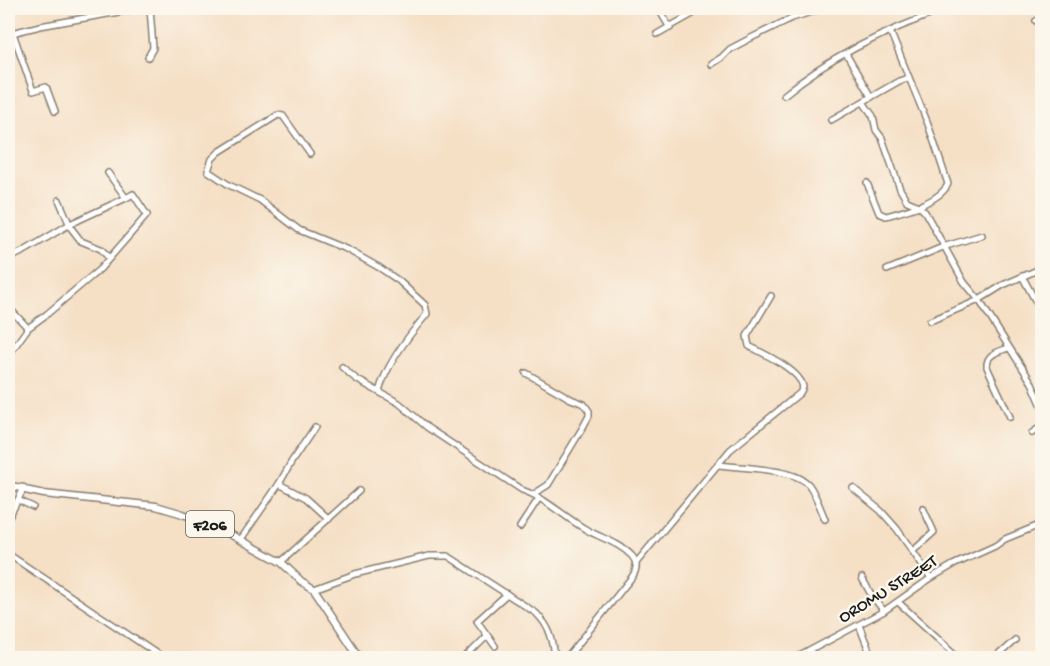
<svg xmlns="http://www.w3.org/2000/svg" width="1050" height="666" font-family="'Gochi Hand',sans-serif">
	<rect width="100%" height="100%" fill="#fbf7ec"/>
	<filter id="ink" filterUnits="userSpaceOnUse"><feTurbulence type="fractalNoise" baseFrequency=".0167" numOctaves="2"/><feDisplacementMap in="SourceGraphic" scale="12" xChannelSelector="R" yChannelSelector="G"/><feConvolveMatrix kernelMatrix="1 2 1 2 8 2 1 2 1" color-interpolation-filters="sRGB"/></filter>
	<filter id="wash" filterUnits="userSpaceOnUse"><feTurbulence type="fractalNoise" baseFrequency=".008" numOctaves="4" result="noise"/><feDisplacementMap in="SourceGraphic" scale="24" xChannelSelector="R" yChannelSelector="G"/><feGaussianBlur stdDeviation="1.35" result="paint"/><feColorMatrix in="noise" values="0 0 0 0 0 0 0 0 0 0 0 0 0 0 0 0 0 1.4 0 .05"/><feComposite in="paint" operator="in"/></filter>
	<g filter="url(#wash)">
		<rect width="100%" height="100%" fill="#f5dfc5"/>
	</g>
	<g filter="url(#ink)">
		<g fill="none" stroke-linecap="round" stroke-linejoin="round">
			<defs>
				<g id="minor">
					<path d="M658,8L670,28"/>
					<path d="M130,10L145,8"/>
					<path d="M1036,21L1042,18"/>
					<path d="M13,33L33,91L46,87L55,111"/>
					<path d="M8,34L40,26L130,10L132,8"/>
					<path d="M657,34L703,8"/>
					<path d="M846,54L871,97"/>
					<path d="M148,57L153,48L150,8"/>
					<path d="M711,64L722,57L730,49L751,38L792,18L824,8"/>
					<path d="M784,95C831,56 891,28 949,8"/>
					<path d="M863,102L873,116L876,130L882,138L900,189L907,201L919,206L925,212L964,282L979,300L1032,383L1042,406"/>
					<path d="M831,120L899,81L908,78"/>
					<path d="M310,154L283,116L278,115L219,152L212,159L208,171L229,185L260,200L299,230L348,250L380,268L399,281L425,305L427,314C409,335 386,364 379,392L399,403L428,428L522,490C546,498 565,518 587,530C601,538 620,543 632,556C638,563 637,570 632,577L567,658"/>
					<path d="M867,183L879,213L886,216C905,211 940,202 948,184L928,124L890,31"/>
					<path d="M59,200L71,228L81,241L101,249L109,258"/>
					<path d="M8,259L26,250L70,224L126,198"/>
					<path d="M887,270L943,247L982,235"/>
					<path d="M1022,276L1042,313"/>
					<path d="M8,307L28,328"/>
					<path d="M930,321L979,300L1003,285L1042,268"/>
					<path d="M1008,348C998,352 986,354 987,367L1010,417"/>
					<path d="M8,356L28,328L47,314L100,269L147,215L133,194L126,198L108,173"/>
					<path d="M342,367L356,379L379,392"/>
					<path d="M526,373L571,399L584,404L589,411V416L583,427L548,485L534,494"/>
					<path d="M1032,433L1042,426"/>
					<path d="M719,465C740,468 795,468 809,485C816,495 820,508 825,519"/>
					<path d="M279,484L306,498L329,519"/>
					<path d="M853,488L881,511L897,529L931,578"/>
					<path d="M18,500L33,507"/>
					<path d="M8,519L24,488"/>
					<path d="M520,527L539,498"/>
					<path d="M241,539L279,484L292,461L315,427"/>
					<path d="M913,551L934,532L923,508"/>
					<path d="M8,554L163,658"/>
					<path d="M281,562L359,491"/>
					<path d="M636,563L730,450L800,393L803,387C800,370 764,354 749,346L747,336L771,296"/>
					<path d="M862,578L872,596L884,611"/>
					<path d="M314,589L355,574L429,556H448L536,613C550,627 553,639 555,658"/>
					<path d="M898,602L960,658"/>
					<path d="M859,625L872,658"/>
					<path d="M495,646L477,621L507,594"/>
					<path d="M465,658L487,636"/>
					<path d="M796,658L884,611L931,578L953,565L995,546L1005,539L1042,524"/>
					<path d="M995,658L1015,640"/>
				</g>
				<path id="major" d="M8,486L24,488L25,490L44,494L156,506L183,514L215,526L281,562L301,581L314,589L360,658"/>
			</defs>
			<!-- minor casing -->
			<use href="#minor" stroke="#887e70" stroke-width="8"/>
			<!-- major casing -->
			<use href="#major" stroke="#887e70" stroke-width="9"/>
			<!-- minor -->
			<use href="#minor" stroke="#fff" stroke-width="5"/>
			<!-- major -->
			<use href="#major" stroke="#fff" stroke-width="6"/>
		</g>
	</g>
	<g text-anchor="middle" stroke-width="5" stroke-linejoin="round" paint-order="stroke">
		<!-- shield labels -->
		<rect fill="#fbf7ec" stroke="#5f5e5a" stroke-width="1.5" x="186" y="511" width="48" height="26" rx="4.5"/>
		<g font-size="16" font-weight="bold" fill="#1c1c1c">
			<text x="210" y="530">F206</text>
		</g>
		<!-- street labels -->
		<g font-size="18" fill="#1c1c1c" stroke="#fbf7ec">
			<text transform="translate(887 588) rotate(-32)" y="6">OROMU STREET</text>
		</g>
	</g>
	<!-- margin -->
	<rect width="1050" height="666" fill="none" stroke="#fbf7ec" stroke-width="30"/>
</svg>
